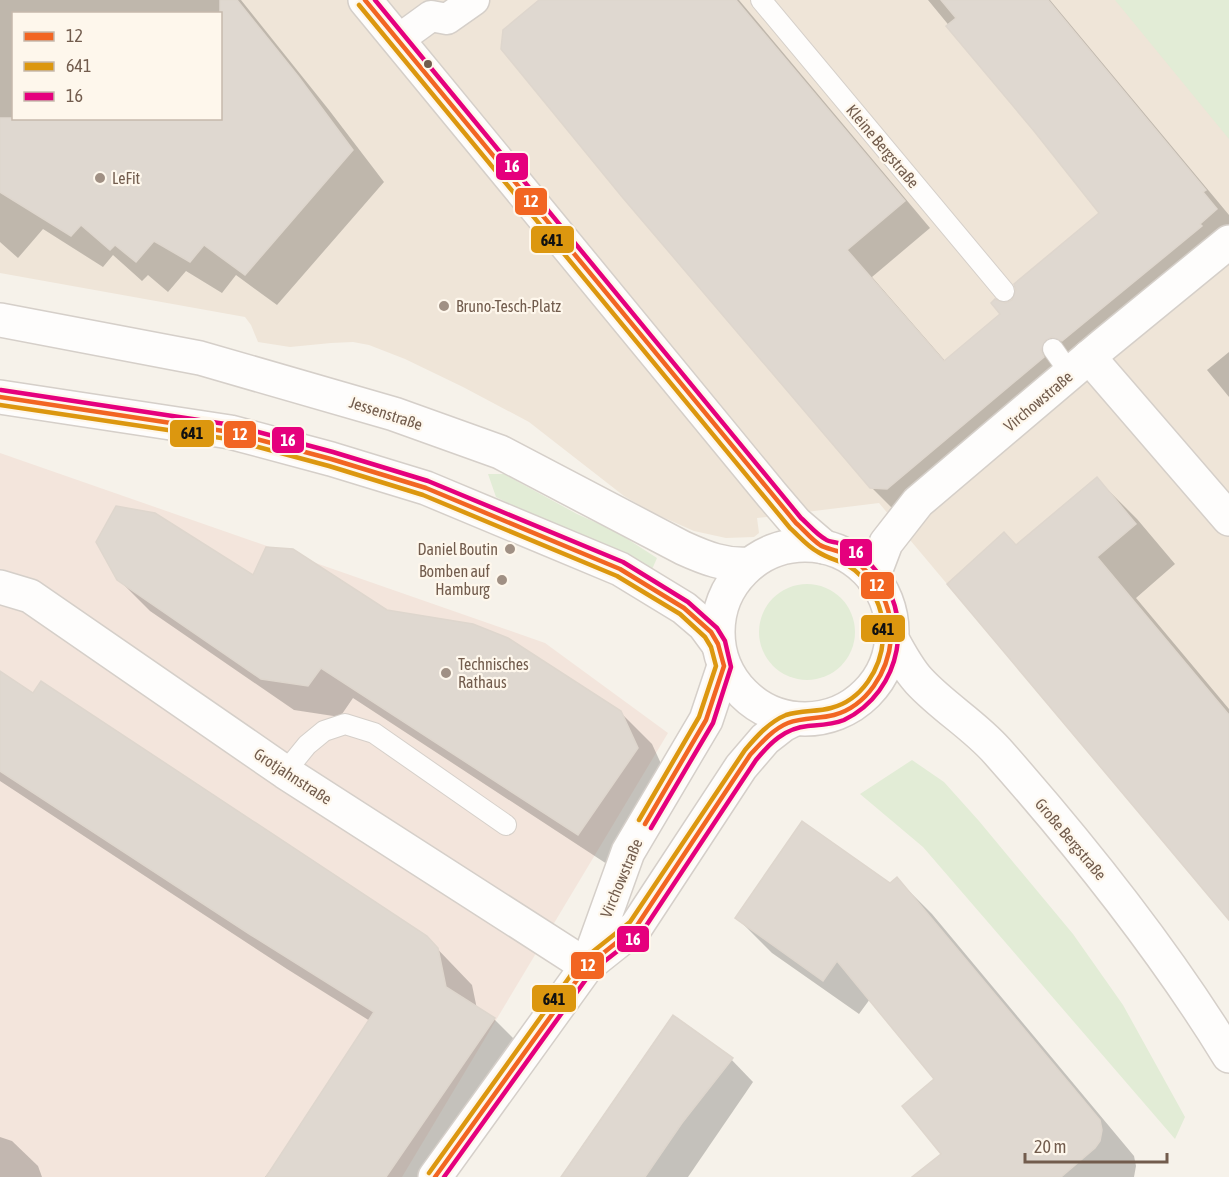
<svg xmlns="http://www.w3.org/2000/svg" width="1229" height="1177" font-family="'Asap Condensed',sans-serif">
	<rect width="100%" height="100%" fill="#f6f2ea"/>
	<!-- residential -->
	<path fill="#efe5d8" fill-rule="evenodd" d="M0,0H1229V920L879,503L757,518L759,533L754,537L726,538L694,531L651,512L624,496L529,422L463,387L405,359L369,345L353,342L331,343L290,347L258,342L251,325L245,317L0,273ZM14,14H220V118H14Z"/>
	<!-- commercial -->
	<path fill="#f3e5dc" d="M0,453L545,643L668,733L402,1177H0Z"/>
	<!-- green -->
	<g fill="#e2ecd6">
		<path d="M1115,0H1229V139Z"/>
		<path d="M488,474H504L577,514L615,531L657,558L650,574L496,497Z"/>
		<circle cx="807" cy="632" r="48"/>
		<path d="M912,760L944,782L979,821L1073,934L1123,1005L1185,1117L1175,1139L923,847L860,794Z"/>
	</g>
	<!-- shadow -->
	<g fill="#0003" fill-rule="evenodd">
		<path d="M0,0H241L329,110L384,182L277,305L236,275L222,293L186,271L168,292L148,275L142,281L113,255L103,267L43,229L18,258L0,242ZM14,14H220V118H14Z"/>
		<path d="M541,0H739L930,228L872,277L946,362L1002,314L1006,304L1013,301L1101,213L1035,130L928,0H1050L1229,215V247L898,514L871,487Z"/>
		<path d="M1229,352V397L1207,370Z"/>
		<path d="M1097,479L1137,519L1175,564L1136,598L1229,709V918L1016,547Z"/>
		<path d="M253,578L386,612L620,712L652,744L669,781L610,866L353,698L340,717L294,710L150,611L118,579Z"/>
		<path d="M0,673L426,937L472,985L477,1009L494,1019L529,1054L445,1177H265L283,1154L370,1021L287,969L0,781Z"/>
		<path d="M897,879L932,914L1134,1156L1136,1166L1134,1177H914L943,1154L936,1079L870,999L859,1014L772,953L737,918L890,885Z"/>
		<path d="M728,1056L753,1082L688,1177H563Z"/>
		<path d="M0,1137L12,1141L38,1166L42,1177H0Z"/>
	</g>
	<!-- building -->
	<g fill="#dfd8d0" stroke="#ded6cd" stroke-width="1.5">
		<path d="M220,0H237L298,76L353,150L245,275L204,245L190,262L154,241L136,262L115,245L110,250L81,225L71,236L0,192V118H220Z"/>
		<path d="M539,0H736L905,201L847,250L944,361L1000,314L991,303L995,299L1005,303L1012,300L1016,290L1014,284L1099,213L1034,131L946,26L956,18L941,0H1048L1206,190L1203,192L1217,209L1200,224L1202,226L1062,341L1052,337L1046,340L1041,350L1044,357L887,489L870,488L623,198L501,49L503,30Z"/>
		<path d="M1097,477L1136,524L1097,557L1229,715V920L947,584L1004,532L1016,545Z"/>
		<path d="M116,506L155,513L253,575L266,547L293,549L387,610L473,624L508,638L621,711L638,748L578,835L321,668L308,686L261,679L117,580L96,542Z"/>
		<path d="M0,671L33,693L41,681L427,936L438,948L446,987L495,1018L386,1177H266L374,1012L251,935L0,771Z"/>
		<path d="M802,821L890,883L897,877L1100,1120L1102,1130L1100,1141L1095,1148L1061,1177H912L941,1154L902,1106L934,1079L837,961L823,981L735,918Z"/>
		<path d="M673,1015L733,1058L682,1123L645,1177H561Z"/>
	</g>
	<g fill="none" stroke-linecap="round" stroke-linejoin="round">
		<defs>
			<g id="service">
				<path d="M761,0L1004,291"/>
				<path d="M1053,349L1070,373"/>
				<path d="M285,772L307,745L324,731L345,724L374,733L506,825"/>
			</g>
			<path id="pedestrian" d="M398,40L431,16L447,19L474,0"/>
			<g id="minor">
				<path d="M365,0L772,495L796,523L824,547"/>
				<path d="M1089,357L1229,519"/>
				<path d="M0,397L230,432L331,459L426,488L620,569L684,608L704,625L718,644"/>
				<path d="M874,580L875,572L886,543L918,502L1102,346L1229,242"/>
				<path d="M0,587L30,596L285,772L587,966"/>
				<path d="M587,966L636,927L741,767L765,739L783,725L795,719"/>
				<path d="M435,1177L587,966L628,852L706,720L724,666"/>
			</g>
			<g id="tertiary">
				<path d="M0,320L200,358L394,414L500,452L683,548C705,558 725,566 750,564"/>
				<circle cx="805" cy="632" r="87"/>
				<path d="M892,639C900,654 908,669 919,681C943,707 974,725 997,751C1082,847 1162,947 1229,1056"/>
			</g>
		</defs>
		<!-- service casing -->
		<use href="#service" stroke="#d5cfc9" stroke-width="22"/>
		<!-- pedestrian casing -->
		<use href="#pedestrian" stroke="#d5cfc9" stroke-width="33"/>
		<!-- minor casing -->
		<use href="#minor" stroke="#d5cfc9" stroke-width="36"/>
		<!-- tertiary casing -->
		<use href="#tertiary" stroke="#d5cfc9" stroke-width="36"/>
		<!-- service -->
		<use href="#service" stroke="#fefdfc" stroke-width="20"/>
		<!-- pedestrian -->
		<use href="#pedestrian" stroke="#fefdfc" stroke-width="30"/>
		<!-- minor -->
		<use href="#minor" stroke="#fefdfc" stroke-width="33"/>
		<!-- tertiary -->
		<use href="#tertiary" stroke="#fefdfc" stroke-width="33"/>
		<defs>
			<g id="bus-1">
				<path d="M365,0L796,523C804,530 811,539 820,545C825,548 831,549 837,551C848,555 859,563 867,572C883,589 893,615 891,639C888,672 867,706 834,715C819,719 803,717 788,723C773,729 761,743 750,755L636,927L587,966L435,1177"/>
				<path d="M0,397L230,432L331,459L426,488L620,569L684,608L711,632L718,644L724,666L706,720L645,824"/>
			</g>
			<g id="bus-2">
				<path d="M359,5L790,528C799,536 807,546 818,552C834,562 846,560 861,576C877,593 885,617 883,639C881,669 862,700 831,708C817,712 801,710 786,715C769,722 756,737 745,750L630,922L581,961L429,1173"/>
				<path d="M0,405L228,439L329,466L423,495L617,576L680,614L705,637L711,647L716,666L699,717L639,820"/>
			</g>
			<g id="bus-3">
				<path d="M375,0L801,518C809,525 816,534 825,539C829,542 834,542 838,543C851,548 863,556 872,566C917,613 902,692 844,720C832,725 820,725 808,726C785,728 770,743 756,760L642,932L592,971L444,1177"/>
				<path d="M1,390L232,425L333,452L428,481L623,562L688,602L717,628L725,641L731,667L713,723L651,828"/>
			</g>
		</defs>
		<!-- bus-1 casing -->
		<use href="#bus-1" stroke="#fef7ec" stroke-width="9"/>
		<!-- bus-2 casing -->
		<use href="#bus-2" stroke="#fef7ec" stroke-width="9"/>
		<!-- bus-3 casing -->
		<use href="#bus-3" stroke="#fef7ec" stroke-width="9"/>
		<!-- bus-1 -->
		<use href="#bus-1" stroke="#f26522" stroke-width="4.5"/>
		<!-- bus-2 -->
		<use href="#bus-2" stroke="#dc970f" stroke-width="4.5"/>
		<!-- bus-3 -->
		<use href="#bus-3" stroke="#e5007d" stroke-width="4.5"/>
	</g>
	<!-- markers -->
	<circle fill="#725c4d" stroke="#fef7ec" stroke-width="2" cx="428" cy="64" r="5"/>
	<g fill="#a09084" stroke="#fef7ec" stroke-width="2">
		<circle cx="100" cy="178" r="6"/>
		<circle cx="444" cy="306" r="6"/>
		<circle cx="510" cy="549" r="6"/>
		<circle cx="502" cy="580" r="6"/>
		<circle cx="446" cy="673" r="6"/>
	</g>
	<g text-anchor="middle" stroke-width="4.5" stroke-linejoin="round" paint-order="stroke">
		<!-- street labels -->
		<g font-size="16" fill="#725c4d" stroke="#fef7ec">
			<text transform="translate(883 146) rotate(50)" y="6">Kleine Bergstraße</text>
			<text transform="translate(1038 401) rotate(-40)" y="6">Virchowstraße</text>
			<text transform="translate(386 413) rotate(18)" y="6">Jessenstraße</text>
			<text transform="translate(293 776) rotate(33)" y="6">Grotjahnstraße</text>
			<text transform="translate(1071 839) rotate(50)" y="6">Große Bergstraße</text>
			<text transform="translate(621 878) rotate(-67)" y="6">Virchowstraße</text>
		</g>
		<!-- poi labels -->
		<g font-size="16" fill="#725c4d" stroke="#fef7ec" text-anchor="start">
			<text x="112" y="184">LeFit</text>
			<text x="456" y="312">Bruno-Tesch-Platz</text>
			<text x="498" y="555" text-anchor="end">Daniel Boutin</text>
			<text x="490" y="577" text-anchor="end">Bomben auf<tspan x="490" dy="18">Hamburg</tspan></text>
			<text x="458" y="670">Technisches<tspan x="458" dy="18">Rathaus</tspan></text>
		</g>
	</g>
	<g stroke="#fef7ec" stroke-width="2">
		<rect x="495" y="152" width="34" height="29" rx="6" fill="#e5007d"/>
		<rect x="514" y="187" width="34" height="29" rx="6" fill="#f26522"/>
		<rect x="530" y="225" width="45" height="29" rx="6" fill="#dc970f"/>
		<rect x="169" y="419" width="46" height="29" rx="6" fill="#dc970f"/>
		<rect x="223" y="420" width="34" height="29" rx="6" fill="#f26522"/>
		<rect x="271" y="426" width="34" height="28" rx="6" fill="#e5007d"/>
		<rect x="839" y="538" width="34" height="29" rx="6" fill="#e5007d"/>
		<rect x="860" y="571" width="35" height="29" rx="6" fill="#f26522"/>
		<rect x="860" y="614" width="46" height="29" rx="6" fill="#dc970f"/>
		<rect x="616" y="925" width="34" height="28" rx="6" fill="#e5007d"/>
		<rect x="570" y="951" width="35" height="29" rx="6" fill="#f26522"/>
		<rect x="531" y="984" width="46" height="29" rx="6" fill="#dc970f"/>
	</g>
	<g font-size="16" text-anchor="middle" font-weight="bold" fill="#fff">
		<text x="512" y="172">16</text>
		<text x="531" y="207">12</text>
		<text x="240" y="440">12</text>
		<text x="288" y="446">16</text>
		<text x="856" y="558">16</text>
		<text x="877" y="591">12</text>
		<text x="633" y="945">16</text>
		<text x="588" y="971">12</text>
	</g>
	<g font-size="16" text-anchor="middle" font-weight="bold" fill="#111">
		<text x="552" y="246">641</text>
		<text x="192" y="439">641</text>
		<text x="883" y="635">641</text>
		<text x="554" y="1005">641</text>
	</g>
	<!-- legend -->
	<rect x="12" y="12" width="210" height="108" fill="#fef7ec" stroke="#c6b9ac" stroke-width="1.5"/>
	<rect x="24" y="32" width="30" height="9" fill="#f26522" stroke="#c6b9ac" stroke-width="1.5"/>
	<text x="66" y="42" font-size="18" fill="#725c4d">12</text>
	<rect x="24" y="62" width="30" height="9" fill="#dc970f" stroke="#c6b9ac" stroke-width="1.5"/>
	<text x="66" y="72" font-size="18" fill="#725c4d">641</text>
	<rect x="24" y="92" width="30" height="9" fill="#e5007d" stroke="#c6b9ac" stroke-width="1.5"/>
	<text x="66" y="102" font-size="18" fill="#725c4d">16</text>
	<!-- scale -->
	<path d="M1025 1153v9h142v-9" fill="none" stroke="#725c4d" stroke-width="3"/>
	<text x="1034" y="1153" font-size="18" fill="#725c4d" stroke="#fef7ec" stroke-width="4.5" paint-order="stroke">20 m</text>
</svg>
